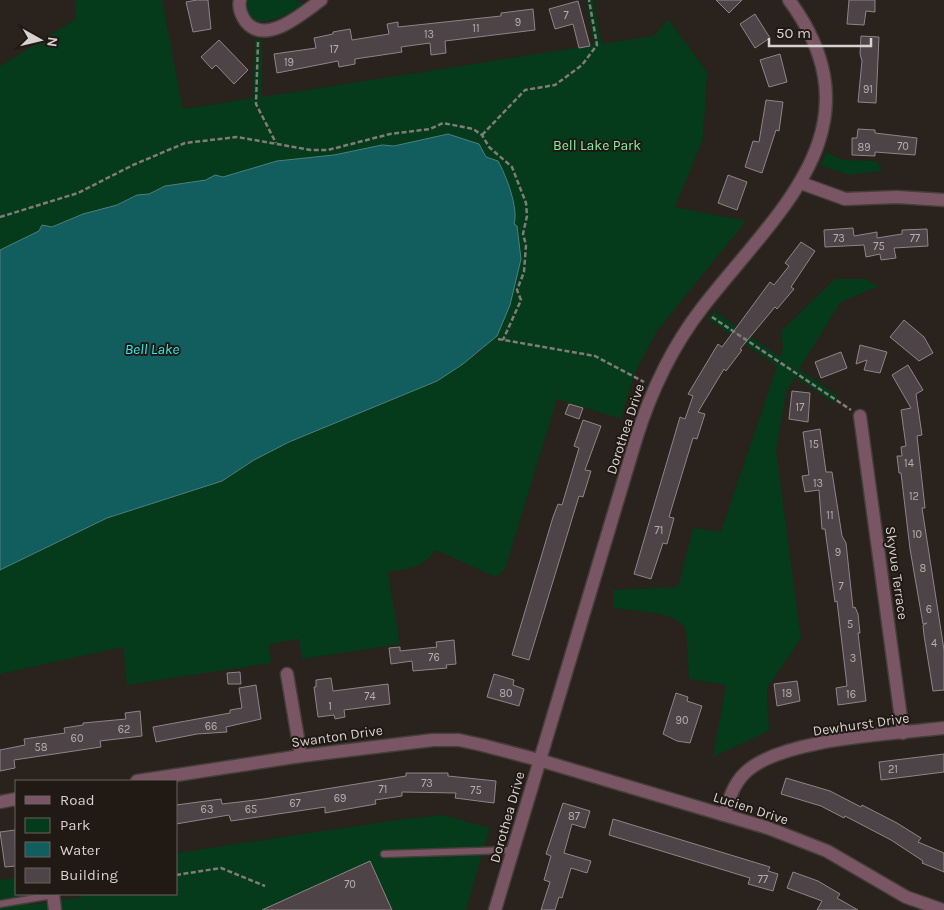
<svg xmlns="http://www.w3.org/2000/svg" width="944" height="910" font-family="Karla,sans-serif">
	<rect width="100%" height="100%" fill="#29221d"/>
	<!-- green -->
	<g fill="#053a1a">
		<path d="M75,0H162L183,109L253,98L255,39L262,40V97L594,45L586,0H593L602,44L654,36L668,19L707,72L703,139L675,207L746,221L657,331L634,375L621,419L557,399L505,569L496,577L435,550C424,568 407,569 388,572L400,644L302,659L299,639L269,644L271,663L127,685L123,647L0,674V570L107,518L222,481L254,460L289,442L437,381L476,355L497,336L515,225L499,162L486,157L479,144L448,134L394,146L382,145L334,155L277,161L223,177L165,186L149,194L137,195L117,205L83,214L52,227L44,225L39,231L0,250V66L76,19Z"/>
		<path d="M248,0H295L305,4C288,13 269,28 249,18L246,11Z"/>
		<path d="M827,152L842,160L877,161L882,171L849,175L820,165Z"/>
		<path d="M835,279H865L879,286L841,302L799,369L838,396L834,403L795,377L786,392L776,450L801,639L767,688L769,731L713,757L726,685L689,679L686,629C678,611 631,611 613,608V590L678,587L693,528L721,532L777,366L708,319L714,311L780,357L783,349L781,331Z"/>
		<path d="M443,815L490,828L466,910H0V880L16,878V894H28L30,905L82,897V894H176V853L404,819Z"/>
	</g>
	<!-- water -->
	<path fill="#125d5e" stroke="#4d8080" d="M448,134L479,144L486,157L498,161C506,175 519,209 514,224L517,226L521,259L510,305L497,336L463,364L437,381L289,442L254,460L222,481L107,518L0,570V250L39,231L42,225L52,227L83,214L117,205L137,195L149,194L165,186L206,180L215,175L223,177L277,161L334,155L382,145L394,146Z"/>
	<!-- building -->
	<g fill="#4e4448" stroke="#8f8488">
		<path d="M197,0H208L211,29L193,32L186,2Z"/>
		<path d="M716,0H742L729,13Z"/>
		<path d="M849,0H875V12L866,11L864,25L847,24Z"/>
		<path d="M578,1L590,46L579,48L573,24L555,29L549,9Z"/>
		<path d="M533,9L535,30L445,41L446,53L431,55L430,43L401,47L402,52L355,59V64L339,67L338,61L277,73L274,54L316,48L314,38L333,34V32L350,29L352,40L389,34L387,24L398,22V27L501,16V13Z"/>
		<path d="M755,14L770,38L755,48L740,24Z"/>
		<path d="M861,36L879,37L876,103L858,102L862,61L860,54Z"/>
		<path d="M219,40L248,70L234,84L216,65L212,69L201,57Z"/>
		<path d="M780,54L787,82L769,87L760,60Z"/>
		<path d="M766,100L783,102L779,131L776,130L762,173L745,167L753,141L759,142Z"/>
		<path d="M858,129L875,130V133L917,138L915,155L875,152V156L852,155V138H857Z"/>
		<path d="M728,175L747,182L737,210L718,203Z"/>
		<path d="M853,228L854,236L877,232V238L902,234V230L927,229L928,246L894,248L896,258L881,260L880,254L866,257L864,245L825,247L824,230Z"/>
		<path d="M801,242L815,251L791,287L794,289L777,309L775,307L740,349L742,350L726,371L724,369L698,412L705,414L697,439L693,438L669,517L674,518L667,544L663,543L651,579L634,574L680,417L685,419L693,396L688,394L718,344L722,347L770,282L774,285L789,266L785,263Z"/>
		<path d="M904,320L924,337L933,353L919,361L890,337Z"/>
		<path d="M860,345L887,352L880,373L864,370L867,360L856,364Z"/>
		<path d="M841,352L847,368L821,378L815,362Z"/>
		<path d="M908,365L923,390L916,394L922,435L917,436L925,508H922L944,650V690L933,691L924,635L923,625L927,623L923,624L910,549L901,473H899L897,456H902L901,447L906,446L901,410L911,408L892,375Z"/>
		<path d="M792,391L810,393L808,422L789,419Z"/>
		<path d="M569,404L583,408L579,419L565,414Z"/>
		<path d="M583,420L601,426L585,470L591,471L583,497L579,496L529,660L512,655L553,517L558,504L562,505L579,448L574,446Z"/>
		<path d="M820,429L826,472H832L842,536L846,543L853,608L855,607L858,614L860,633H858L866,701L838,705L836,688L847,686L837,601L835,602L825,529H822L819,490L805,492L802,476L809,475L803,432Z"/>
		<path d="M454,640L456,664L446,665L447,668L413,671L412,661L391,664L389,648L400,647V651L437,647L436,642Z"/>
		<path d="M240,672L241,684H228L227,673Z"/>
		<path d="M494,674L514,680L513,685L524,689L519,706L487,697Z"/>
		<path d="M331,678L333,691L388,684L390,704L344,710L345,717L335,719L334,715L318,717L314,687H316V680Z"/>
		<path d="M797,681L800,701L777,706L774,684Z"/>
		<path d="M256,685L261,719L226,727L227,732L197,734L156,742L153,727L230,713V710L242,708L239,688Z"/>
		<path d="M676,693L688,697L687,701L702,706L690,743L677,741L663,734Z"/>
		<path d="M140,711L142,736L100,741L101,747L14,760L15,768L0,771V750L25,745L24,739L65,733L64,728L83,725V723L126,719L125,713Z"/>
		<path d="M944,754V772L881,780L879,762Z"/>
		<path d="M406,773H448V776L496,781L494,803L455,798L456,793L402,792V796L375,800L376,804L325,813V807L231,821L229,815L176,824V805L221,799L222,804L264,799L406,776Z"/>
		<path d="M786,778L830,791L861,807L862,805L897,823L921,838L918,842L944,853V872L922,863L923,861L891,840L845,816L844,818L821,806L781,794Z"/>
		<path d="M563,803L590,811L585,828L572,824L564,853L591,861L587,873L571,868L562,898L559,897L555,910H541L550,882L544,880L551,856L546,854Z"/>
		<path d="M613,819L770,867L768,871L778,874L773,891L748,884L750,878L609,835Z"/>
		<path d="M15,830L16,866L5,867L0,832Z"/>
		<path d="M370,861L392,910H262Z"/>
		<path d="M793,872L818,881L840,894L837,898L858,910H817L822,901L787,888Z"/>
	</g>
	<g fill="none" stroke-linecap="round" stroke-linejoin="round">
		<defs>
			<g id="service">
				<path d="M384,854L513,850"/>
				<path d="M0,904L53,895"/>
			</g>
			<g id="minor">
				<path d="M240,0C238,8 241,15 246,22C266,46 303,13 321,0"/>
				<path d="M801,183L845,199L897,197L944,200"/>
				<path d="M860,416L903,733"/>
				<path d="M287,674L301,756"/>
				<path d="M137,781L301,756L433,740H459L482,745L539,760"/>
				<path d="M0,802L16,799"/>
				<path d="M724,815C729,800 733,785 744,774C778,738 895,734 944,728"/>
				<path d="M53,894L55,910"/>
			</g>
			<g id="tertiary">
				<path d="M539,760L768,828L827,851L906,897L943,910"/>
				<path d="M495,910L636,439C651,391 671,348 702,308C777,211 883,128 789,0"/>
			</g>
		</defs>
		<!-- service casing -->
		<use href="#service" stroke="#453e39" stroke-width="9"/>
		<!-- minor casing -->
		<use href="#minor" stroke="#453e39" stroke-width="15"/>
		<!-- tertiary casing -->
		<use href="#tertiary" stroke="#453e39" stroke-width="15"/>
		<!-- path -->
		<g stroke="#827c78" stroke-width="2.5" stroke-dasharray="5 2.5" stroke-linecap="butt">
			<path d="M258,42L256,104L276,143"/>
			<path d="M482,135L525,90L555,85L582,65L597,45L589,0"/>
			<path d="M0,217L78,193L133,165L185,143L237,137L311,150H328L390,134L430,129L443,123L473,129L482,135L489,147L512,167L526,203L527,216L523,234L526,245L524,272L517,290L521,300L503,340"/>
			<path d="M712,317L851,410"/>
			<path d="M498,339L595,356L644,382"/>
			<path d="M176,875L221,868L265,886"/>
		</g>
		<!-- service -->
		<use href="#service" stroke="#7a5665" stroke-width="6"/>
		<!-- minor -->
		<use href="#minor" stroke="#7a5665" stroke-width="12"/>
		<!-- tertiary -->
		<use href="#tertiary" stroke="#7a5665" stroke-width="12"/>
	</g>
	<g text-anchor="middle" stroke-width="4" stroke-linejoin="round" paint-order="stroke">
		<!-- number labels -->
		<g font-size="11" fill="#b5aead">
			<text x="566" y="19">7</text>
			<text x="518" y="26">9</text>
			<text x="476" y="32">11</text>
			<text x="429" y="38">13</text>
			<text x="334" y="53">17</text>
			<text x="289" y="66">19</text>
			<text x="868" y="93">91</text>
			<text x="903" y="150">70</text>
			<text x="864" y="151">89</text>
			<text x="839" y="242">73</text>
			<text x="915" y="242">77</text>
			<text x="879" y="250">75</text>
			<text x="800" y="411">17</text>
			<text x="814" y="448">15</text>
			<text x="909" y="467">14</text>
			<text x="818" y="487">13</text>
			<text x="914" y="500">12</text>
			<text x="830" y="519">11</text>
			<text x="659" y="534">71</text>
			<text x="917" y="538">10</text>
			<text x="838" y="556">9</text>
			<text x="923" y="572">8</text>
			<text x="841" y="590">7</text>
			<text x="929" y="613">6</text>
			<text x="850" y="628">5</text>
			<text x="934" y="647">4</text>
			<text x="434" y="661">76</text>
			<text x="853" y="662">3</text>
			<text x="506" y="697">80</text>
			<text x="787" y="697">18</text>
			<text x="851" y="698">16</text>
			<text x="370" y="700">74</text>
			<text x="330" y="710">1</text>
			<text x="682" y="724">90</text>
			<text x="211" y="730">66</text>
			<text x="124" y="733">62</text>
			<text x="77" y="742">60</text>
			<text x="41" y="751">58</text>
			<text x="893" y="773">21</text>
			<text x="427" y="787">73</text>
			<text x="383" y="793">71</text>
			<text x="476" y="794">75</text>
			<text x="340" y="802">69</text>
			<text x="295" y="807">67</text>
			<text x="207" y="813">63</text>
			<text x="251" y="813">65</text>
			<text x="574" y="820">87</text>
			<text x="763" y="883">77</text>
			<text x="350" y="888">70</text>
		</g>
		<!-- park labels -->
		<g font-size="14" fill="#85eea3" stroke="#201914">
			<text x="597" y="150">Bell Lake Park</text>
		</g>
		<!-- street labels -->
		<g font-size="14" fill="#d7d2cf" stroke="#201914">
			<text transform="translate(625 429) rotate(-72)" y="5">Dorothea Drive</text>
			<text transform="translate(897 573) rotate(82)" y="5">Skyvue Terrace</text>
			<text transform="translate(861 724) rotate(-8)" y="5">Dewhurst Drive</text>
			<text transform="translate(337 736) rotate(-8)" y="5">Swanton Drive</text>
			<text transform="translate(751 808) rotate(18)" y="5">Lucien Drive</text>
			<text transform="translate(507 817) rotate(-74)" y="5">Dorothea Drive</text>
		</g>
		<!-- water labels -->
		<g font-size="15" font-style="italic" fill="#21f1f3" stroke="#201914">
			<text x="152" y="354">Bell Lake</text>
		</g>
	</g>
	<!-- legend -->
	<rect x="15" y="780" width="162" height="115" fill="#201914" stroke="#69635f"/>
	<rect x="25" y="796" width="25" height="8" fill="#7a5665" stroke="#69635f"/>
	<text x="60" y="805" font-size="15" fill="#d7d2cf">Road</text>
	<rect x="25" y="818" width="25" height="15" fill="#053a1a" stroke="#69635f"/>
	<text x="60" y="830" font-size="15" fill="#d7d2cf">Park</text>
	<rect x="25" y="842" width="25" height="15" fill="#125d5e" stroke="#69635f"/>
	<text x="60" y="855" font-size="15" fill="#d7d2cf">Water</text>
	<rect x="25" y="868" width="25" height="15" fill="#4e4448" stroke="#69635f"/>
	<text x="60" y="880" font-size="15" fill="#d7d2cf">Building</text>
	<!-- north arrow -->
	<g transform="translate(40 40) rotate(98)" stroke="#201914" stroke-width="4" paint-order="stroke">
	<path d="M0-4L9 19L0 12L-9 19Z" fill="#d7d2cf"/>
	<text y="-8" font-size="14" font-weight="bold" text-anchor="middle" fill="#d7d2cf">N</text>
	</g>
	<!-- scale -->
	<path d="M769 38v8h102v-8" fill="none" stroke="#d7d2cf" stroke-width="2.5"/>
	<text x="776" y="38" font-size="15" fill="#d7d2cf" stroke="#201914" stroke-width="4" paint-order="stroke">50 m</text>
</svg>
